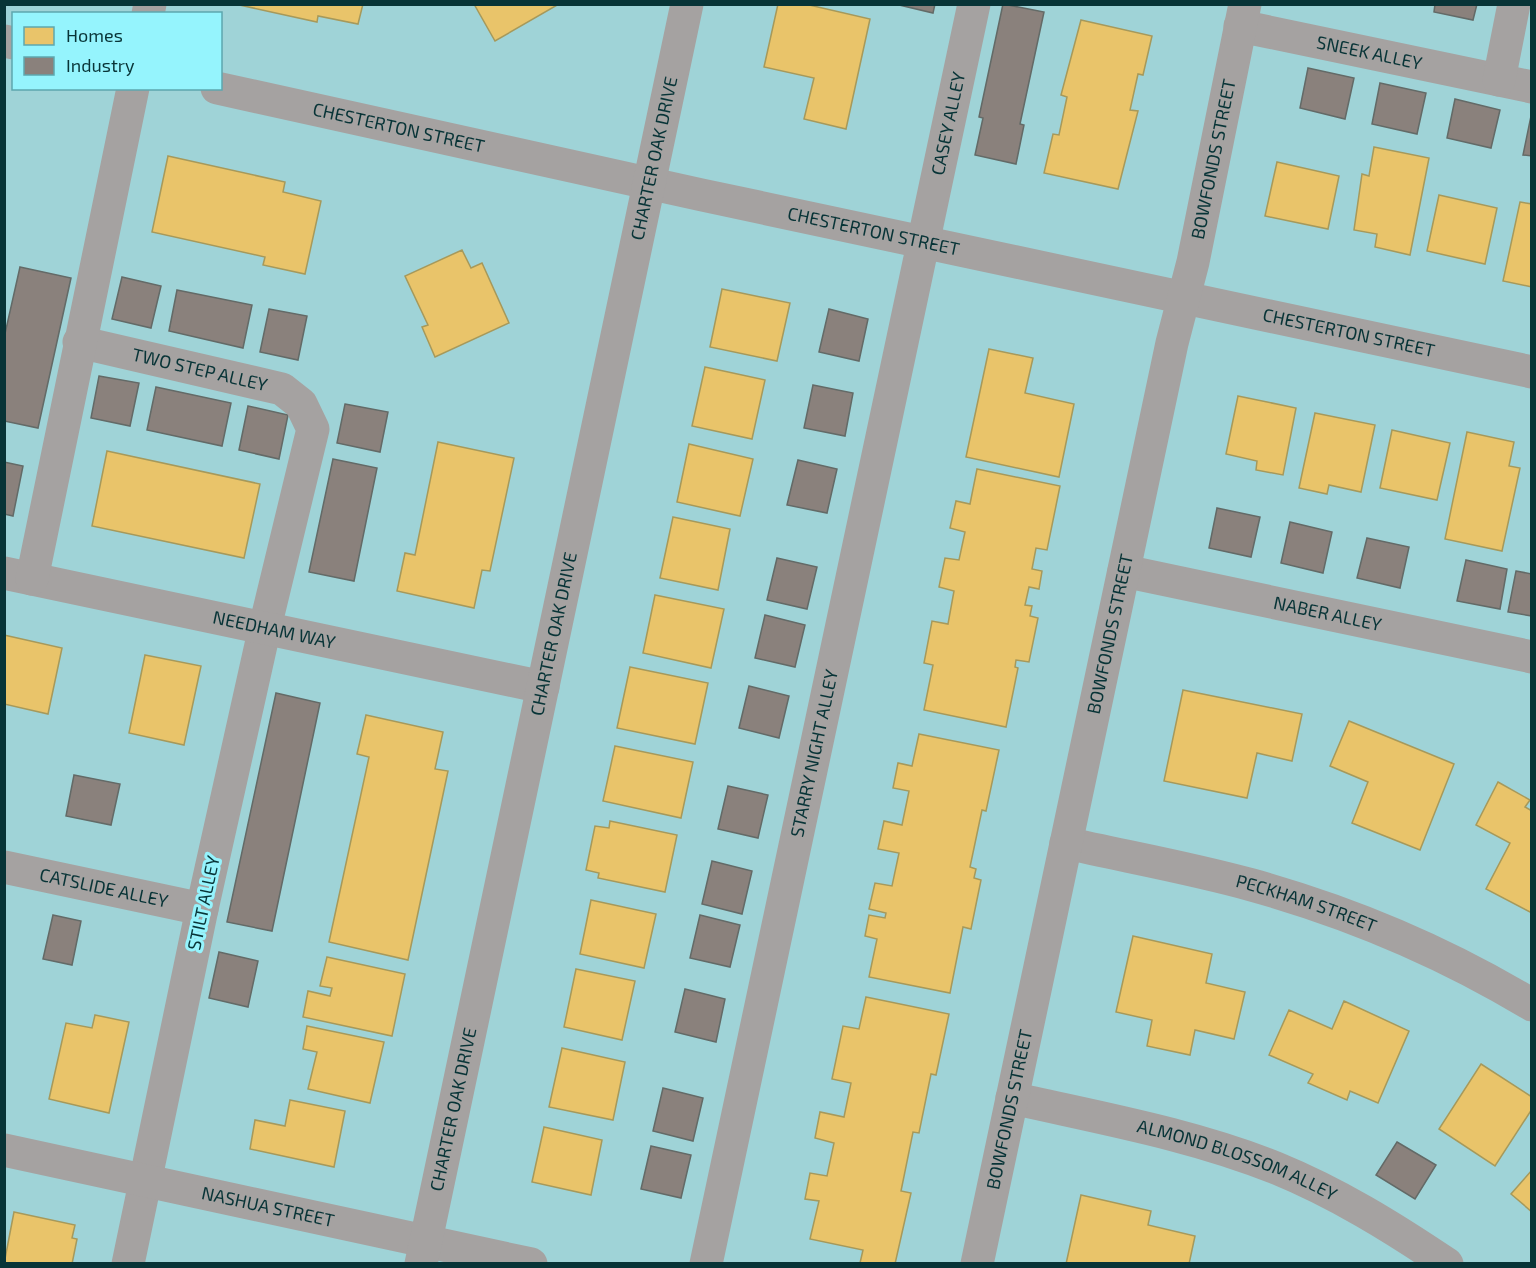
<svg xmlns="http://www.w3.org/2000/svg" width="1536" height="1268" font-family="'Exo 2',sans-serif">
	<rect width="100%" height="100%" fill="#9fd3d7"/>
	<!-- homes -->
	<g fill="#e9c46a" stroke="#a6995b" stroke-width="1.5">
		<path d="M235,4H363L358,24L318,16L317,22Z"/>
		<path d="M474,4H559L495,41Z"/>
		<path d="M778,4H805L870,19L846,129L804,119L814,78L764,67Z"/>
		<path d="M1081,20L1152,36L1143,75L1138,74L1130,110L1138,111L1118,189L1044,173L1053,134L1059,135L1067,97L1061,95Z"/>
		<path d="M1374,147L1429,158L1410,255L1375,247L1377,234L1354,230L1362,174L1369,176Z"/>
		<path d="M168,156L285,182L283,192L321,201L305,274L263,265L265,257L152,232Z"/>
		<path d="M1277,162L1339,176L1328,229L1265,216Z"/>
		<path d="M1439,195L1497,208L1485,264L1427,251Z"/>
		<path d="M1520,202L1532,204V287L1503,281Z"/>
		<path d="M462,250L471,268L482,263L509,323L435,357L422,327L428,325L405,276Z"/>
		<path d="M722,289L790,303L777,361L710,347Z"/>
		<path d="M989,349L1033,358L1025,393L1074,404L1059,477L966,457Z"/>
		<path d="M705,367L765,380L752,439L692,426Z"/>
		<path d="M1238,396L1296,408L1283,475L1256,470L1257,461L1226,454Z"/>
		<path d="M1315,413L1375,425L1361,492L1329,485L1327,494L1299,488Z"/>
		<path d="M1392,430L1450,443L1437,500L1380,488Z"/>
		<path d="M1467,432L1514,442L1509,466L1520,468L1502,551L1445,539Z"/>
		<path d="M438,442L514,458L490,571L482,570L474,608L397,591L405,553L415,555Z"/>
		<path d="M689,444L753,459L740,516L677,502Z"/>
		<path d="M107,451L260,484L244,558L92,526Z"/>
		<path d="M977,469L1060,486L1047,550L1036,548L1032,569L1042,571L1039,589L1029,587L1025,605L1032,606L1030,616L1038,618L1029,662L1016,660L1015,667L1018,668L1006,727L924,710L933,665L924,663L932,621L948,624L954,591L939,587L945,558L959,560L965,532L950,528L956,501L970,504Z"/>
		<path d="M673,517L730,529L718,590L660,578Z"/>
		<path d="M655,595L724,609L711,668L643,653Z"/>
		<path d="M4,635L62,648L48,714L4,704Z"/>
		<path d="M145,655L201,666L184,745L129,733Z"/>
		<path d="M630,667L708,683L695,744L617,728Z"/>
		<path d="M1183,690L1302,714L1292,761L1257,753L1247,798L1164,781Z"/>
		<path d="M366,715L443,732L435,769L448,771L408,960L329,942L369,757L357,754Z"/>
		<path d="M1349,721L1454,764L1420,850L1352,823L1368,782L1330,766Z"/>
		<path d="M919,734L999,750L986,811L982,810L970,867L976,869L974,878L981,880L971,929L963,927L950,993L869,977L877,939L865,936L869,915L885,918L886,913L869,909L875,883L892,886L899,853L878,849L884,821L902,825L909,791L893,788L898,763L912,766Z"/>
		<path d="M615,746L693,762L681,818L603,801Z"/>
		<path d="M1498,782L1530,800L1525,807L1532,811V913L1486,889L1510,843L1476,825Z"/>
		<path d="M610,821L677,835L665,892L598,878L599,873L586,870L595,826L609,828Z"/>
		<path d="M591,900L656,914L644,968L580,954Z"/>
		<path d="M1133,936L1212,954L1206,983L1245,992L1234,1039L1195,1030L1190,1055L1147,1046L1152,1020L1116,1012Z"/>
		<path d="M327,957L405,974L392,1036L303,1017L308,991L330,996L332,988L320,986Z"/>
		<path d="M576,969L635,981L622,1040L564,1027Z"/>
		<path d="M866,997L949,1014L936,1075L931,1074L919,1133L913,1132L901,1191L911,1193L895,1264L860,1263L863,1250L810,1239L819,1201L805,1199L810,1173L827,1176L834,1143L815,1138L820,1112L844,1117L851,1083L832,1079L843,1026L859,1029Z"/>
		<path d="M1344,1001L1409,1031L1378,1103L1350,1091L1347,1100L1308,1083L1313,1074L1269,1055L1289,1010L1332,1029Z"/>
		<path d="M95,1015L129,1022L109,1113L49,1099L66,1023L92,1028Z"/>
		<path d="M307,1026L384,1042L370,1103L308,1089L317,1052L303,1049Z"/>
		<path d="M562,1048L625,1062L613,1120L549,1107Z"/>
		<path d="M1481,1064L1532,1097V1109L1495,1166L1439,1129Z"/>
		<path d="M290,1100L345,1111L334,1167L250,1149L255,1120L285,1126Z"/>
		<path d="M544,1127L602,1140L591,1195L532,1182Z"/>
		<path d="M1532,1170V1212L1511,1194Z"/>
		<path d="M1081,1195L1151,1211L1148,1225L1195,1236L1189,1264H1066Z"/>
		<path d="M14,1212L75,1225L72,1238L77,1239L72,1264H4Z"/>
	</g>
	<!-- industry -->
	<g fill="#8a817c" stroke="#636a67" stroke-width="1.5">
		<path d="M895,4H935L933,13Z"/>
		<path d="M1003,4L1044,12L1020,124L1024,125L1016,164L975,155L983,118L979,117Z"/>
		<path d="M1435,4H1477L1473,20L1434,12Z"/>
		<path d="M1308,68L1354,78L1345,119L1300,108Z"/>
		<path d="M1380,83L1426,93L1417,134L1372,124Z"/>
		<path d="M1455,99L1500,110L1491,148L1447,138Z"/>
		<path d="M1531,116H1532V156L1523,155Z"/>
		<path d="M20,267L71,278L38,428L4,421V338Z"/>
		<path d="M122,277L161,286L151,328L112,319Z"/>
		<path d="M177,290L252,305L243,348L169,331Z"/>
		<path d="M269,309L307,316L298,360L260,352Z"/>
		<path d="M829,309L868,319L859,361L819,352Z"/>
		<path d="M99,376L139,383L130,426L91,418Z"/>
		<path d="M813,385L853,393L845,436L804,428Z"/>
		<path d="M156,387L231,403L222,446L147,430Z"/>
		<path d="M345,404L388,412L380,452L337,443Z"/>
		<path d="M248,406L288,415L279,459L239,450Z"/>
		<path d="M333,459L377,468L354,581L309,572Z"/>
		<path d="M798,460L837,469L827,513L787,505Z"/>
		<path d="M4,462L23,466L13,516L4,514Z"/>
		<path d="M1217,508L1260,517L1251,557L1209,548Z"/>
		<path d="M1290,522L1332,532L1323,573L1281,563Z"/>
		<path d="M1367,538L1409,547L1400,588L1357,578Z"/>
		<path d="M777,558L817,567L807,609L767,600Z"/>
		<path d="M1466,560L1507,569L1500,609L1457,601Z"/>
		<path d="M1516,571L1532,574V616L1508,612Z"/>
		<path d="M765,615L805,625L795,667L755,658Z"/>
		<path d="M749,686L789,696L779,738L739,728Z"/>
		<path d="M276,693L320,703L272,931L227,922Z"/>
		<path d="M74,775L120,784L111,825L66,816Z"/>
		<path d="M728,786L768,795L758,838L718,829Z"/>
		<path d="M712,861L752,871L742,914L702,904Z"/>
		<path d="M53,915L81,921L72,965L43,959Z"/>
		<path d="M700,915L740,925L730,967L690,958Z"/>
		<path d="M219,952L258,961L248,1007L209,998Z"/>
		<path d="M685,989L725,999L716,1042L675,1032Z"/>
		<path d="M663,1088L703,1098L693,1141L653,1131Z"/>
		<path d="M1397,1142L1436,1165L1415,1199L1376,1175Z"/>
		<path d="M651,1146L691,1155L681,1198L641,1189Z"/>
	</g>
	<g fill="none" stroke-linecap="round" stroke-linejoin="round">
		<!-- minor -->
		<g stroke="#a5a2a1" stroke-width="33">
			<path d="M148,14L150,4"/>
			<path id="s1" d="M1240,26L1532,87"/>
			<path d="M4,41L14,43"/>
			<path d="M1499,80L1514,4"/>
			<path id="s2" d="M217,88L702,195L1532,372"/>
			<path id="s3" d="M79,342L282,389L301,404L313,429L265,627L202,909L128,1264"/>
			<path id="s4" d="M1124,571L1532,657"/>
			<path id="s5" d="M4,573L543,687"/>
			<path d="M32,579L133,88"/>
			<path id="s6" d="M1066,843C1128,857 1191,868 1252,885C1349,912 1446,953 1532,1005"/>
			<path id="s7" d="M4,867L202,909"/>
			<path id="s8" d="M1012,1098C1100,1118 1191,1134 1276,1168C1337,1193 1392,1227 1447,1264"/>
			<path id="s9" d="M4,1150L531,1264"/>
			<path id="s10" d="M421,1264L687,4"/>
			<path id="s11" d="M706,1264L974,4"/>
			<path id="s12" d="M977,1264L1172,343L1193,262L1245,4"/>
		</g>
	</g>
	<g text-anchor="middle" stroke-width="6" stroke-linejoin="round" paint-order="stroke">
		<!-- street labels -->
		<g font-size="18" fill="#083437" stroke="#95f4fd">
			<text dy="6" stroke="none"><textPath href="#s1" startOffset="132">SNEEK ALLEY</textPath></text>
			<text dy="6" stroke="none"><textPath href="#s11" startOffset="1166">CASEY ALLEY</textPath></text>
			<text dy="6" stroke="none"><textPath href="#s2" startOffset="186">CHESTERTON STREET</textPath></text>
			<text dy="6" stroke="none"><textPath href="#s10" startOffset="1130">CHARTER OAK DRIVE</textPath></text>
			<text dy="6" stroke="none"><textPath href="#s12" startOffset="1130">BOWFONDS STREET</textPath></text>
			<text dy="6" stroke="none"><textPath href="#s2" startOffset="672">CHESTERTON STREET</textPath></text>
			<text dy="6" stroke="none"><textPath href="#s2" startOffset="1158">CHESTERTON STREET</textPath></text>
			<text dy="6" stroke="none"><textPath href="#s3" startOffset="124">TWO STEP ALLEY</textPath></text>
			<text dy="6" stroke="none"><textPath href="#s4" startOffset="208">NABER ALLEY</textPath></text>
			<text dy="6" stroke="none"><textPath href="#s5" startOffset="276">NEEDHAM WAY</textPath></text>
			<text dy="6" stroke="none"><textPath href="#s10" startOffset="644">CHARTER OAK DRIVE</textPath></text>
			<text dy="6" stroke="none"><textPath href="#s12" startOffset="644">BOWFONDS STREET</textPath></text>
			<text dy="6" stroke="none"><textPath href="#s11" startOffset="522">STARRY NIGHT ALLEY</textPath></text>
			<text dy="6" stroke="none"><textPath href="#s7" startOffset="102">CATSLIDE ALLEY</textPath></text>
			<text transform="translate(204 903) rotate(-78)" y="6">STILT ALLEY</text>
			<text dy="6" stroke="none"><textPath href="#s6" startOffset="248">PECKHAM STREET</textPath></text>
			<text dy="6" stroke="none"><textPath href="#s10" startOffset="158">CHARTER OAK DRIVE</textPath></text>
			<text dy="6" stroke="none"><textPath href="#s12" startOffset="158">BOWFONDS STREET</textPath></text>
			<text dy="6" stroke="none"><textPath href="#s8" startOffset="234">ALMOND BLOSSOM ALLEY</textPath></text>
			<text dy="6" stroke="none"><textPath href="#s9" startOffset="270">NASHUA STREET</textPath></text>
		</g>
	</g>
	<!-- border -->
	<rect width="1536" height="1268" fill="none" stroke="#083437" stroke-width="12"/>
	<!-- legend -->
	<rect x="12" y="12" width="210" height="78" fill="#95f4fd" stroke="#5da7ae" stroke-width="1.5"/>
	<rect x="24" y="27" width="30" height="18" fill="#e9c46a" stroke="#5da7ae" stroke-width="1.5"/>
	<text x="66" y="42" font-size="18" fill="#083437">Homes</text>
	<rect x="24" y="57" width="30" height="18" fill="#8a817c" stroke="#5da7ae" stroke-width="1.5"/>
	<text x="66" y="72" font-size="18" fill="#083437">Industry</text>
</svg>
